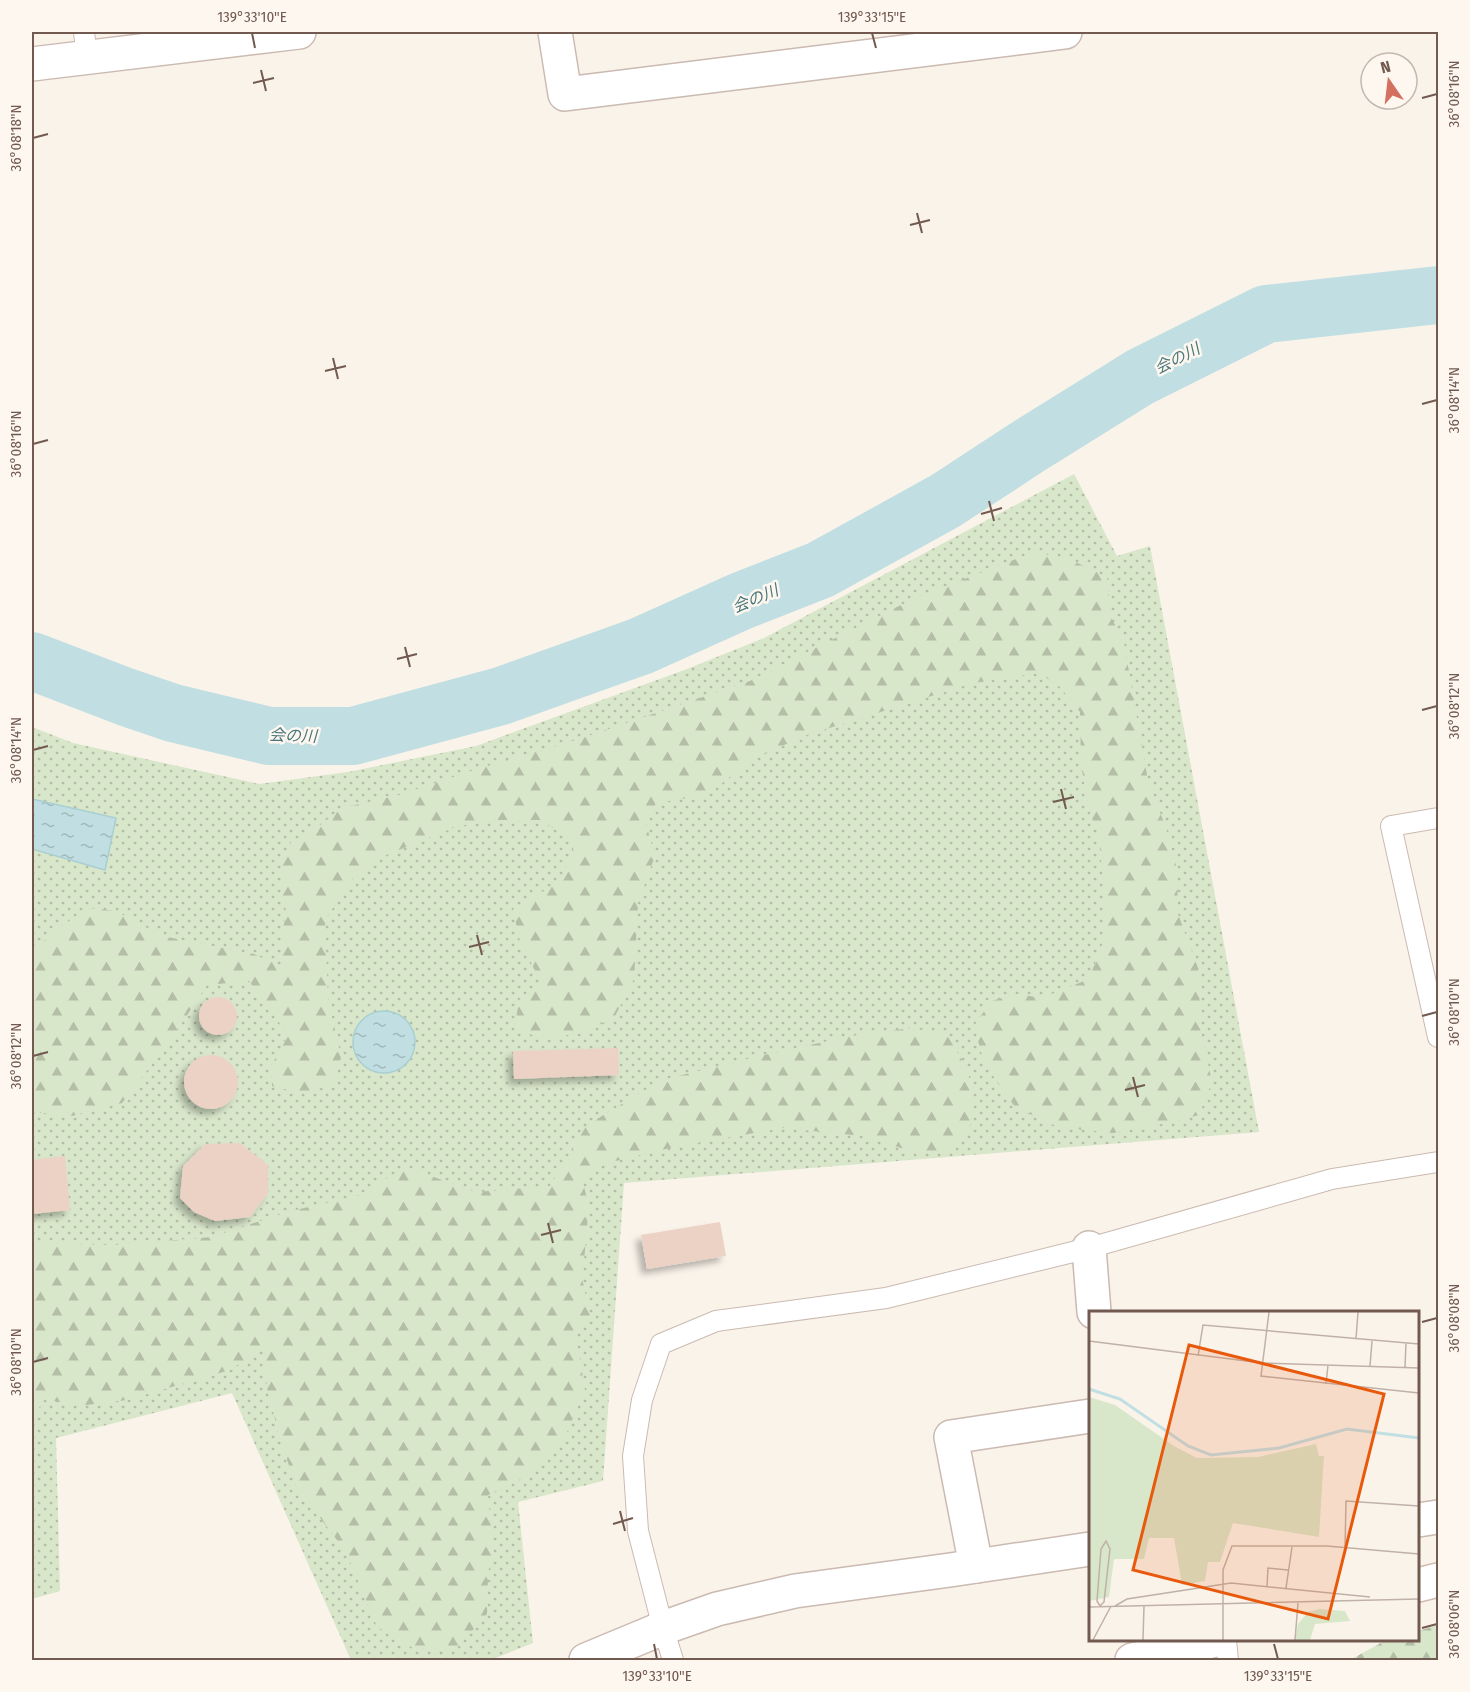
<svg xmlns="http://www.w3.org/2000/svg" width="1470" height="1692" font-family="'Fira Sans Condensed','Noto Sans JP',sans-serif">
	<defs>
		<pattern id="grass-dots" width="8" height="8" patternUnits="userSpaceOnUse" patternTransform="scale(1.5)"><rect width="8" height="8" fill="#d8e6ca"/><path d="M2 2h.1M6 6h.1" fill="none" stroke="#b4bda6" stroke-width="1.8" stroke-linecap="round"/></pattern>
		<pattern id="forest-firs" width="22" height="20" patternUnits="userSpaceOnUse" patternTransform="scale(1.5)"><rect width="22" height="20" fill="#d8e6ca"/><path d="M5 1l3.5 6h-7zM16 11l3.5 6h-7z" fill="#b4bda6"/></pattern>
		<pattern id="water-ripples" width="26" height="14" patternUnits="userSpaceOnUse" patternTransform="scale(1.5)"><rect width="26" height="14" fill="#c1dfe2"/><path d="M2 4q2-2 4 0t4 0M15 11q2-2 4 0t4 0" fill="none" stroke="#a1b8ba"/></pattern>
		<filter id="shadow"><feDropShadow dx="-5.5" dy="5.5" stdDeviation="3" flood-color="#0004"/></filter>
	</defs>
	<rect width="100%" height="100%" fill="#faf3ea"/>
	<!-- grass -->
	<path fill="url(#grass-dots)" d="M1074,474L1117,556L1150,546L1259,1132L624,1183L603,1481L518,1502L533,1643L491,1660H351L232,1393L56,1438L60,1591L32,1599V727L73,743L259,784L348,772L476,746L687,669L764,638Z"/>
	<!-- forest -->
	<g fill="url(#forest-firs)">
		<path d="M1034,552L1069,559L1107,577L1111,617L1124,643L1148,781L1166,828L1177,869L1178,914L1198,968L1201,1031L1212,1082L1199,1115L1167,1123L1113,1133L1058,1127L1015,1107L984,1063L974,1026L991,1001L1017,994L1042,998L1089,979L1103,942L1104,895L1099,837L1089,810L1081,764L1080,712L1060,687L1039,673L973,683L807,735L754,758L707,795L656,803L646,824L655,856L638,903L634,979L614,1018L579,1034L547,1037L514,1032L519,1000L540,981L519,938L513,909L561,881L575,842L540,820H499L458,826L384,856L353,878L325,920L328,1000L341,1056L336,1080L308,1095L272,1086L271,1066L288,1035L249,981L207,985L170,1041L122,1103L72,1116L32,1112V950L66,923L89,908L116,911L162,936L254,954L284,968L281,941L286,911L281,889V863L291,842L319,826L342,808L399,795L477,769L576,740L750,681L913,599Z"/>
		<path d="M912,1028L947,1035L968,1070L974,1110L968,1133L953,1150L920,1154L863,1136L783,1128L674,1147L603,1164L583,1183L588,1202L587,1232L582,1278L590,1315L575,1338L580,1360L585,1390L565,1437L533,1473L488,1495L493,1543L488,1575L487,1614L456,1649L413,1648L377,1627L346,1552L296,1486L280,1439L267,1388L264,1348L230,1370L127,1400L86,1405L44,1400L32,1419V1241L34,1243L114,1245L212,1237L287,1212L360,1195L405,1167L476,1192L550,1186L587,1125L662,1080L755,1057L851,1036Z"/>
		<path d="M1438,1625V1660H1350L1386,1640H1418V1631Z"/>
	</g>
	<!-- water -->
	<g fill="url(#water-ripples)" stroke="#a8cfd2" stroke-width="1.5">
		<path d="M32,799L116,818L105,870L32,849Z"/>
		<circle cx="384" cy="1042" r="31"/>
	</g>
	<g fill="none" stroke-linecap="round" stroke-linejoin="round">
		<!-- river -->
		<path stroke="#c1dfe2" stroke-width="58" d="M32,661L126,697L173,713L269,736H353L501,696L641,646L741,601L820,570L945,501L1026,448L1140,377L1266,314L1438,295"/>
	</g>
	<!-- building -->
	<g fill="#ecd2c5" filter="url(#shadow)">
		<circle cx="218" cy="1016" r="19"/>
		<path d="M618,1048L619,1075L514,1079L513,1051Z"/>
		<circle cx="211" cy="1082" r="27"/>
		<path d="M240,1143L268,1165V1193L250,1217L215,1221L194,1212L180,1198L183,1166L205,1144Z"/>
		<path d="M65,1156L70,1210L32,1214V1160Z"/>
		<path d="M720,1222L726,1256L647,1269L641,1235Z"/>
	</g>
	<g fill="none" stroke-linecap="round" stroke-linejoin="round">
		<defs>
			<g id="service">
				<path d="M84,32L87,58"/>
				<path d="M1438,818L1391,826L1438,1037"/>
				<path d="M1226,1640L1228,1660"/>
				<path d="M673,1660L663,1628L638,1531L633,1456L642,1400L661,1344L716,1321L886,1298L1089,1248L1332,1179L1438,1162"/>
			</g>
			<g id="minor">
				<path d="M555,32L565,94L1065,32"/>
				<path d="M1089,1248L1094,1312"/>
				<path d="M1418,1520L1438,1517"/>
				<path d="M976,1566L951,1437L1090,1416"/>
				<path d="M586,1660L663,1628L717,1609L795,1591L950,1570L1090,1549"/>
			</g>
			<path id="tertiary" d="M32,64L299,32"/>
			<g id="secondary">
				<path d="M1418,1585L1438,1580"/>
				<path d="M1132,1660L1216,1640"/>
			</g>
		</defs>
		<!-- service casing -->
		<use href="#service" stroke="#cbbab1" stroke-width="22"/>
		<!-- minor casing -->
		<use href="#minor" stroke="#cbbab1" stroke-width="36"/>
		<!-- tertiary casing -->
		<use href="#tertiary" stroke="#cbbab1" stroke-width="36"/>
		<!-- secondary casing -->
		<use href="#secondary" stroke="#cfbcb2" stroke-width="36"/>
		<!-- service -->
		<use href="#service" stroke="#fff" stroke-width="20"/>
		<!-- minor -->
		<use href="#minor" stroke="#fff" stroke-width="33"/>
		<!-- tertiary -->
		<use href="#tertiary" stroke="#fff" stroke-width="33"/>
		<!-- secondary -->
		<use href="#secondary" stroke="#fff" stroke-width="33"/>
	</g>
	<!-- ticks -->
	<path fill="none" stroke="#725a50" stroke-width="2" d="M252,33L255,48M872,33L876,48M261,70L266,91M253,83L274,78M1422,98L1437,94M33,138L48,134M917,213L922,233M910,225L930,220M333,358L338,379M325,371L346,366M1422,404L1437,400M33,444L48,440M989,501L994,521M981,514L1002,508M405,647L410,667M397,659L417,654M1422,710L1437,706M33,750L48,746M1061,789L1066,809M1053,802L1074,797M477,935L482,955M469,947L489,942M1422,1016L1437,1012M33,1056L48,1052M1133,1077L1138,1097M1125,1090L1145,1085M548,1223L553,1243M541,1235L561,1230M1422,1322L1437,1318M33,1362L48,1358M620,1511L625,1531M613,1524L633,1518M1422,1628L1437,1624M654,1644L657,1659M1274,1644L1278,1659"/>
	<g text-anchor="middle" stroke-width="5" stroke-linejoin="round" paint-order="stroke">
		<!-- water labels -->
		<g font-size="16" font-style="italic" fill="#49777b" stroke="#fdf7f0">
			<text transform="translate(1177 358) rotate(-27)" y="6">会の川</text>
			<text transform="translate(755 598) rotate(-23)" y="6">会の川</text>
			<text transform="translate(293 735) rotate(2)" y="6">会の川</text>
		</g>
	</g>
	<!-- overview -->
	<g transform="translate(1089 1311)">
		<rect width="330" height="330" fill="#faf3ea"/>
		<path d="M0,86L26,94L85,135L108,147L169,146L227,133L230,145H235L230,226L144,212L131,251H119L116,270L93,274L85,227H60L55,248H25L20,286L0,290Z" fill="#d8e6ca"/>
		<path d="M219,142L228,148L227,203L222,222L203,219L195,208L198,200L212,201L215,196L220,165L216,158L160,163L152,185L143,191L134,188L139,182L138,172L148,165L139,160L122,161L113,167L109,189L100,188L104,181L100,173L95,172L79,185L63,180L64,169L82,158L105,172L109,158L119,153L177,150ZM48,192L58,193L63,200L74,204L115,203L133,210L152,200L187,201L191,203L193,214L188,219L167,210L138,211L132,238L115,249L111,265L106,269L96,263L90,222H59L51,241L44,246L31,241L30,201ZM230,298L256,300L261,310L226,313L221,329H206L209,313L219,301Z" fill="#d8e6ca"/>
		<path fill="none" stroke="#c1dfe2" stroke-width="3" d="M0,78L31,88L99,135L122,144L190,137L258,118L330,127"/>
		<path fill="none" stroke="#c0b1a7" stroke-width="1.5" d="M180,1L172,65L330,82M267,28L269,1M0,30L173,52L330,57M109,45L114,14L330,33M281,55L283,30M316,56L317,32M237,73L239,54M17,230L21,238L15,291L11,295L8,290L12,238ZM256,237L257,190L330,195M178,275L179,257L199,259M197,277L203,236M26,295L38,288L142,272L281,286M0,296L330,288M4,329L22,295M54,329L55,295M134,329V259L143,235H238L330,243M206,329L209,292"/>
		<path fill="#e8590c" fill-opacity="0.15" stroke="#e8590c" stroke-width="3" d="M100,34L295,83L239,308L44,259Z"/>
		<rect width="330" height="330" fill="none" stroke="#725a50" stroke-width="3"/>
	</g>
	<!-- border -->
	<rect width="1470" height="1692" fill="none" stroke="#fdf7f0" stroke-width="66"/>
	<!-- north arrow -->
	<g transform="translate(1389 81) rotate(346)"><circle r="28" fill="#fdf7f0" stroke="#c5b8b0" stroke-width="1.5"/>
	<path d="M0-4.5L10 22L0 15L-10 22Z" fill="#d4705f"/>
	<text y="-9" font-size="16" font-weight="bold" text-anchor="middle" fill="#725a50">N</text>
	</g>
	<rect x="33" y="33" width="1404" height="1626" fill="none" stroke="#725a50" stroke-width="2"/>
	<g font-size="15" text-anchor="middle" fill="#725a50">
		<text x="252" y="22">139°33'10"E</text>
		<text x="872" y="22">139°33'15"E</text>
		<text transform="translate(1454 94) rotate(-90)" y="5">36°08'16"N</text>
		<text transform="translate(16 138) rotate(-90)" y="5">36°08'18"N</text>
		<text transform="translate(1454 400) rotate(-90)" y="5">36°08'14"N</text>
		<text transform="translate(16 444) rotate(-90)" y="5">36°08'16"N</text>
		<text transform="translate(1454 706) rotate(-90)" y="5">36°08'12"N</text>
		<text transform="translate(16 750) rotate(-90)" y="5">36°08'14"N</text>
		<text transform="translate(1454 1012) rotate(-90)" y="5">36°08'10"N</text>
		<text transform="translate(16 1056) rotate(-90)" y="5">36°08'12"N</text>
		<text transform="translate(1454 1318) rotate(-90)" y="5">36°08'08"N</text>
		<text transform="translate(16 1362) rotate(-90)" y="5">36°08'10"N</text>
		<text transform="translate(1454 1624) rotate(-90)" y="5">36°08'06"N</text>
		<text x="657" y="1681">139°33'10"E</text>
		<text x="1278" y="1681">139°33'15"E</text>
	</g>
</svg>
